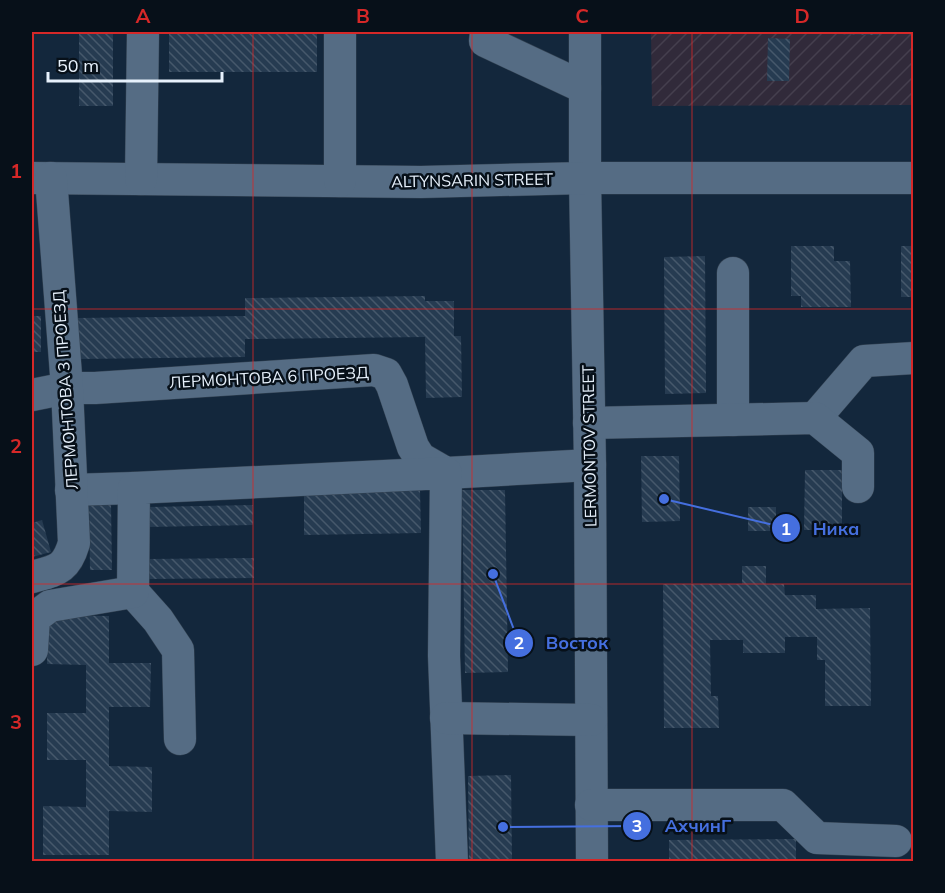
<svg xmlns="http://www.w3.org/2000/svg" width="945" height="893" font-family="Mulish,sans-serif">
	<defs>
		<pattern id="industrial-furrows" width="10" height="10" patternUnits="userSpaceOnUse" patternTransform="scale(1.5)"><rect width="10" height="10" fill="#312a3a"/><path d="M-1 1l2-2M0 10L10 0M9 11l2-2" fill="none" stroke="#453f4e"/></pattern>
		<pattern id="building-back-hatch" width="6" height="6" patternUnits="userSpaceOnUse" patternTransform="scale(1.5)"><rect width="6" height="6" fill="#263b51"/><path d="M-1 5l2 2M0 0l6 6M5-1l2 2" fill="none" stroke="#46586b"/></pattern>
	</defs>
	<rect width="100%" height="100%" fill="#13273c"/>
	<!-- industrial -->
	<path fill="url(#industrial-furrows)" d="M651,32H913V105L652,106Z"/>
	<!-- building -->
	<g fill="url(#building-back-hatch)">
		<rect x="79" y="32" width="34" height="74"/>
		<rect x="169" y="32" width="148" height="40"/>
		<path d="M787,32H880V35L787,33Z"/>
		<path d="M768,38L790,39L789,81H767Z"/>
		<path d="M791,246H834V261H850L851,307H801V296H791Z"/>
		<rect x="901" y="246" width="13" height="51"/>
		<path d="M705,256L706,393L665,394L664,257Z"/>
		<path d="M425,296V301H454V336H461L462,397L426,398L425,337L245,339V357L78,359L77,318L245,316V298Z"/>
		<rect x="32" y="316" width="9" height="36"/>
		<path d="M641,456H679L680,521L642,522Z"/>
		<path d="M805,470H842V530H804Z"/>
		<path d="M420,490L421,533L304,535V492Z"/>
		<path d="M462,490H505L508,672L465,673Z"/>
		<path d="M111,503L112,570H90L89,504Z"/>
		<path d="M253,505V525L148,527V507Z"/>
		<rect x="748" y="507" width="28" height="24"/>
		<path d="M42,520L51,552L32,557V523Z"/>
		<path d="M254,558V578L149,579L148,559Z"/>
		<path d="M742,566H766V584H784L785,595H816V609L870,608L871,706H825V660H817V637H785V653H743V640H710L711,696H718L719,728H664L663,584H742Z"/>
		<path d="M47,615L109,616V663H151L150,707H109V766L152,767V812L109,811V855H43V806L86,807V760H47V713H86V665L47,664Z"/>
		<path d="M511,775L512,862H469L468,776Z"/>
		<path d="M796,839V862H669V840Z"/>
	</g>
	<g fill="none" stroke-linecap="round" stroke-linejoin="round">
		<defs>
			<g id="minor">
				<path d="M486,32L485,41L585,88"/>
				<path d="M585,32V178L590,465L592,862"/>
				<path d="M32,178L421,182L585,178H914"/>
				<path d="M141,179L143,32"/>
				<path d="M340,181V32"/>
				<path d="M733,273V420"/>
				<path d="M32,395L67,388H95L374,370L386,374L392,385L413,447L420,458L446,473L590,465"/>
				<path d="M815,418L864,361L914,358"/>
				<path d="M589,423L815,418L858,453V487"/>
				<path d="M71,490L134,488"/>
				<path d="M32,577C57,570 66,570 74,543L67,388L51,178"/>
				<path d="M133,592L158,620L178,650L180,739"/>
				<path d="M32,650L34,618L50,606L133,592L134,488L446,473L444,656L452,862"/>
				<path d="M446,718L591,720"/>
				<path d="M591,805H783L817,838L896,841"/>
			</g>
		</defs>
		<!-- minor casing -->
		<use href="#minor" stroke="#334252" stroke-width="33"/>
		<!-- minor -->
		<use href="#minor" stroke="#556c84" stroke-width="32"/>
	</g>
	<!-- grid -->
	<path fill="none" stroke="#d62828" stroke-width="1.5" stroke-opacity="0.55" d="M253,32V862M472,32V862M692,32V862M32,309H914M32,584H914"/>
	<g text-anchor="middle" stroke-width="5" stroke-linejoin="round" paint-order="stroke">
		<!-- street labels -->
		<g font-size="16" fill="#e7f1fc" stroke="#071019">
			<text transform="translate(472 180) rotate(-1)" y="6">ALTYNSARIN STREET</text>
			<text transform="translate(269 377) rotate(-3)" y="6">ЛЕРМОНТОВА 6 ПРОЕЗД</text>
			<text transform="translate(65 390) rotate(-94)" y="6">ЛЕРМОНТОВА 3 ПРОЕЗД</text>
			<text transform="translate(589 446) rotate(-91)" y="6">LERMONTOV STREET</text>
		</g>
	</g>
	<!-- callouts -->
	<path fill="none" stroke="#456fdf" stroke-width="2" d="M664 499L786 528M493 574L519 643M503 827L637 826"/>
	<g fill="#456fdf" stroke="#071019" stroke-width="2">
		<circle cx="664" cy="499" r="6"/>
		<circle cx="493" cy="574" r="6"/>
		<circle cx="503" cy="827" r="6"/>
		<circle cx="786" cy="528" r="15"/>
		<circle cx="519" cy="643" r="15"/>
		<circle cx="637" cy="826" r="15"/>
	</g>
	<g font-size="18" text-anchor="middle" font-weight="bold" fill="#fff">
		<text x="786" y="535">1</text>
		<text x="519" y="649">2</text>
		<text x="637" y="832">3</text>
	</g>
	<g font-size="18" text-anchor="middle" font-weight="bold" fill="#456fdf" stroke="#071019" stroke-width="5" stroke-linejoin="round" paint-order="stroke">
		<text x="836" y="535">Ника</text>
		<text x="577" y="649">Восток</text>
		<text x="698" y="832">АхчинГ</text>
	</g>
	<!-- border -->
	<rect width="945" height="893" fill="none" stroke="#071019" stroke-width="66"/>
	<!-- scale -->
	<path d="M48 72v9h174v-9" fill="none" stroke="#e7f1fc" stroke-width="3"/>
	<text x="57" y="72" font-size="18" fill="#e7f1fc" stroke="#071019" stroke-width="4.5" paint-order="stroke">50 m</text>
	<rect x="33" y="33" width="879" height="827" fill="none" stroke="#d62828" stroke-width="2"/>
	<g font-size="20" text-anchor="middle" font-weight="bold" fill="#d62828">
		<text x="143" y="23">A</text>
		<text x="363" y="23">B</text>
		<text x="582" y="23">C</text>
		<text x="802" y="23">D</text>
		<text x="16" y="178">1</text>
		<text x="16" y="453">2</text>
		<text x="16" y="729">3</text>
	</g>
</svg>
